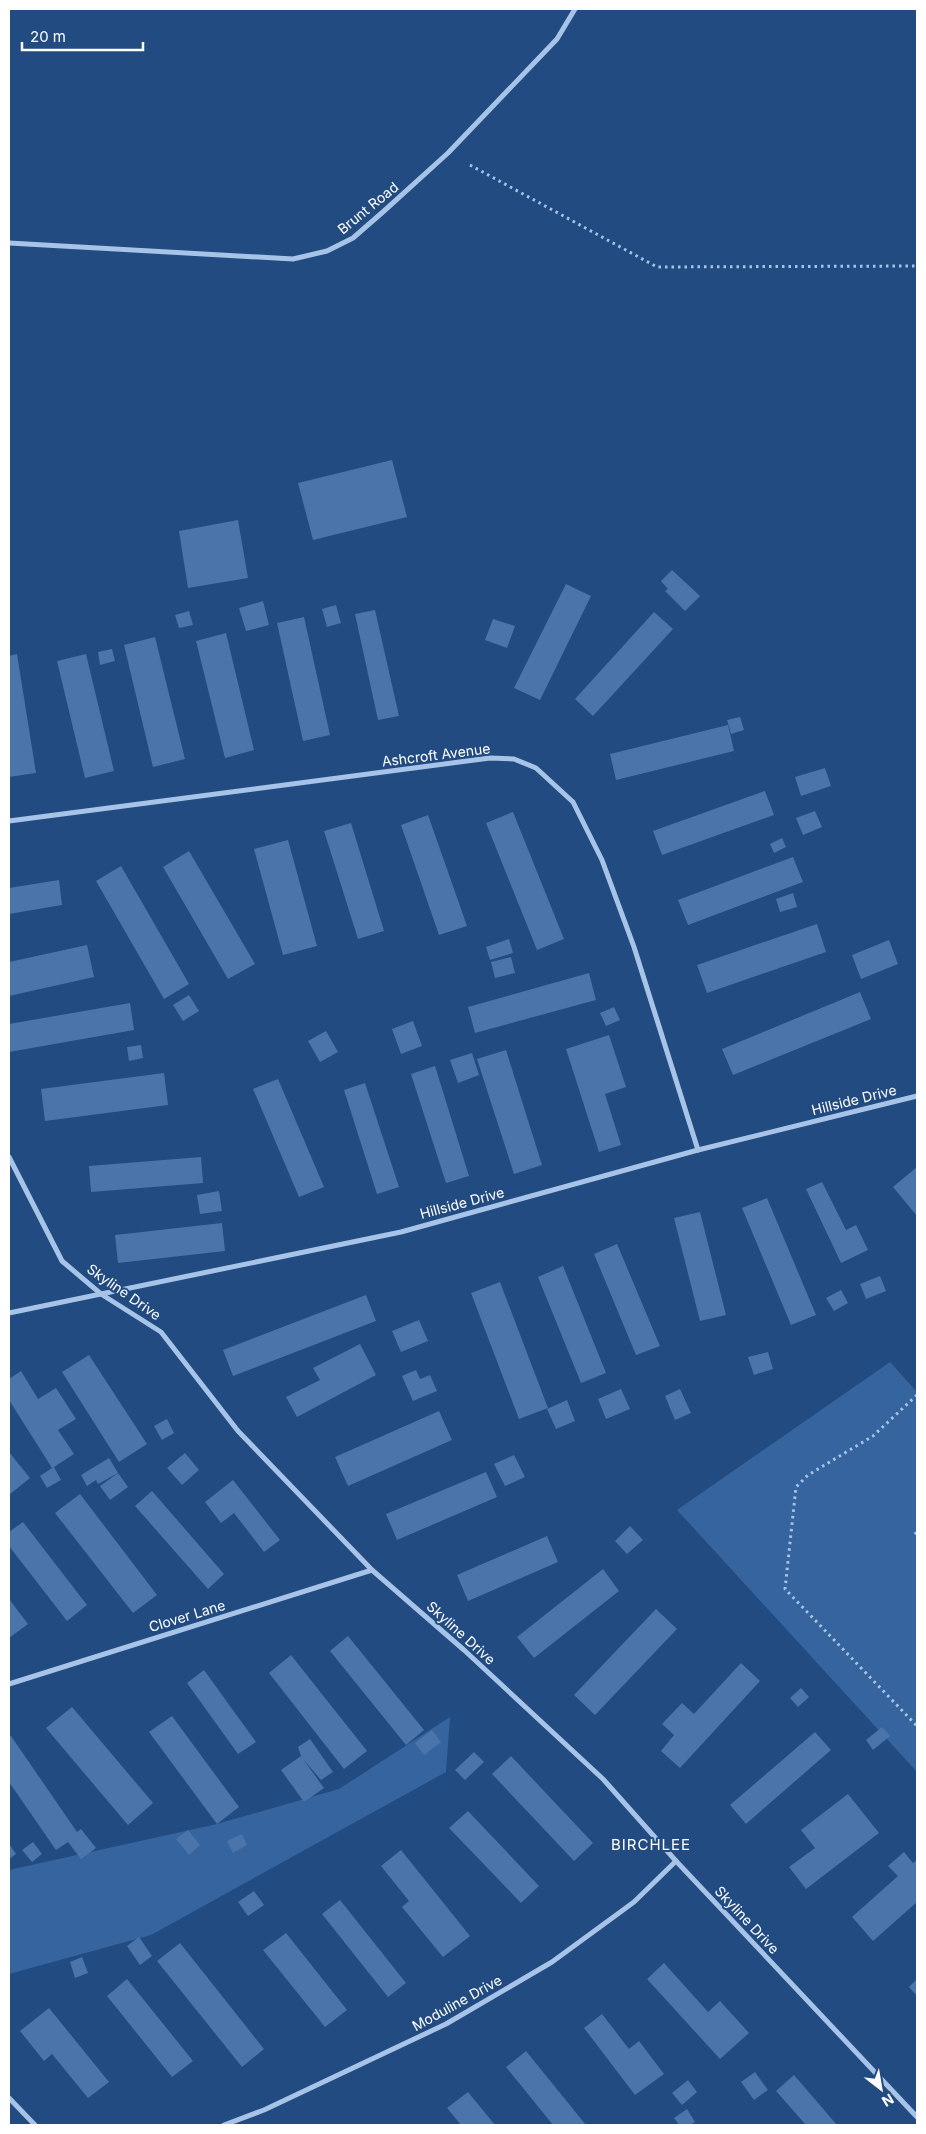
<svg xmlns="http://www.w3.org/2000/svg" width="926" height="2134" font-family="Inter,sans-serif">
	<rect width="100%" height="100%" fill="#214b81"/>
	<!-- green -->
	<g fill="#35649f">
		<path d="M890,1362L917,1392V1772L677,1510Z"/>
		<path d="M450,1717L446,1772L151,1935L9,1974V1870L217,1824L339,1789Z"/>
	</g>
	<!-- building -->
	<g fill="#4a74aa">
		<path d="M392,460L407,517L313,540L298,483Z"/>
		<path d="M238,520L248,578L188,588L179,531Z"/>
		<path d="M672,570L700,596L685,611L665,591L668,589L661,581Z"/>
		<path d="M566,584L591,596L540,700L514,688Z"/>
		<path d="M263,601L269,625L246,631L239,608Z"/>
		<path d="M336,605L341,623L327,627L322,609Z"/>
		<path d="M375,610L399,716L378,720L355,614Z"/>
		<path d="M189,611L193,625L179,628L175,615Z"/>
		<path d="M654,612L673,629L593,716L575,699Z"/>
		<path d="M304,617L330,735L303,741L277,623Z"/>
		<path d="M493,619L515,626L507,648L485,640Z"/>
		<path d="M226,633L254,750L225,758L196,641Z"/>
		<path d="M155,637L185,759L153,767L124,645Z"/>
		<path d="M112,649L115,661L100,665L98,652Z"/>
		<path d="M17,654L36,773L9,777V656Z"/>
		<path d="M86,654L114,771L85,778L57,661Z"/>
		<path d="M740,717L744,730L731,734L727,720Z"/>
		<path d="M728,725L734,751L616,780L610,754Z"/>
		<path d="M825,768L831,786L801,796L795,777Z"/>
		<path d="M765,791L774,815L662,855L653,831Z"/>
		<path d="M815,811L822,827L803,835L796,818Z"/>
		<path d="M513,812L564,939L537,950L486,823Z"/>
		<path d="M428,815L467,926L439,935L401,825Z"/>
		<path d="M351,823L384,931L358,939L324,831Z"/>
		<path d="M782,838L786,847L774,853L770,844Z"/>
		<path d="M288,840L317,946L283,955L254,849Z"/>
		<path d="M189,851L255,964L228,979L163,867Z"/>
		<path d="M793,857L803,882L688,925L678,900Z"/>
		<path d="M121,866L189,984L164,999L96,881Z"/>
		<path d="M59,880L62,905L9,914V888Z"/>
		<path d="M793,893L797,907L780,912L776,899Z"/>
		<path d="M817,924L826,952L707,993L697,965Z"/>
		<path d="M509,939L513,953L490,960L486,947Z"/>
		<path d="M889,940L898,964L861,979L852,955Z"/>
		<path d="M87,945L94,977L9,996V962Z"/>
		<path d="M511,957L515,973L495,978L491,962Z"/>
		<path d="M589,973L596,1000L475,1033L468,1007Z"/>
		<path d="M860,992L871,1019L733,1075L722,1049Z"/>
		<path d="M189,995L199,1011L183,1021L173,1005Z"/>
		<path d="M130,1003L134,1030L9,1052V1024Z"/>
		<path d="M614,1007L620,1020L606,1026L600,1013Z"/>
		<path d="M413,1021L422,1046L401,1054L392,1029Z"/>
		<path d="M326,1031L338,1052L320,1062L308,1041Z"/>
		<path d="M609,1035L626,1087L605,1094L621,1145L599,1152L566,1049Z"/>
		<path d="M141,1045L143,1058L129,1061L127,1047Z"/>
		<path d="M506,1050L542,1165L514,1174L477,1059Z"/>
		<path d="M472,1053L479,1075L458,1083L450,1060Z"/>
		<path d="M435,1066L469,1176L446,1183L411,1074Z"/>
		<path d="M164,1073L168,1105L45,1121L41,1089Z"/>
		<path d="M278,1079L324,1187L299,1197L253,1089Z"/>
		<path d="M365,1083L399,1187L377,1194L344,1090Z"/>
		<path d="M201,1157L203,1183L91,1192L89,1166Z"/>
		<path d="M917,1167V1216L893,1187Z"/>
		<path d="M822,1182L846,1230L856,1225L868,1250L841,1263L806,1189Z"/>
		<path d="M219,1191L222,1211L200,1214L197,1195Z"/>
		<path d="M767,1198L816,1315L791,1325L742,1208Z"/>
		<path d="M700,1212L726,1315L700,1321L674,1218Z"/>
		<path d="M222,1223L225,1251L118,1263L115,1235Z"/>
		<path d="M617,1244L660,1346L636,1355L594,1254Z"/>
		<path d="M563,1266L606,1373L581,1383L538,1277Z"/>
		<path d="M880,1276L886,1291L866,1299L860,1284Z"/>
		<path d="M500,1282L548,1408L519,1419L471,1293Z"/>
		<path d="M841,1290L848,1303L834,1311L826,1298Z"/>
		<path d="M366,1295L376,1321L233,1376L223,1350Z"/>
		<path d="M419,1320L428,1341L401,1352L392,1331Z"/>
		<path d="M360,1344L376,1375L297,1417L286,1397L320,1380L313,1368Z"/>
		<path d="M768,1352L773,1369L754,1375L748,1357Z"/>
		<path d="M89,1355L147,1444L119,1462L62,1372Z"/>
		<path d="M416,1370L420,1379L430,1375L437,1391L413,1401L402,1376Z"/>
		<path d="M21,1371L38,1399L56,1388L76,1419L58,1430L74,1454L54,1467L61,1480L47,1488L40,1476L52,1468L9,1400V1379Z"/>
		<path d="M621,1389L630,1409L606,1419L598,1399Z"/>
		<path d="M680,1389L691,1413L675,1420L665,1396Z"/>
		<path d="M567,1400L575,1421L556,1429L547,1409Z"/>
		<path d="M439,1411L452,1440L348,1486L335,1457Z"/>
		<path d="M167,1419L174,1433L162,1440L154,1426Z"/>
		<path d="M9,1452L30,1478L9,1495Z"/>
		<path d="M185,1453L199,1470L182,1485L167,1468Z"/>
		<path d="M514,1455L525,1477L505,1486L494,1464Z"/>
		<path d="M109,1458L118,1473L98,1484L96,1480L87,1486L81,1475Z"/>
		<path d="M486,1472L497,1497L397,1540L386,1514Z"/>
		<path d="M118,1473L128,1487L110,1500L100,1486Z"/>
		<path d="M233,1480L280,1540L264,1552L234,1513L221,1523L205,1502Z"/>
		<path d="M152,1491L224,1574L208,1589L135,1506Z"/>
		<path d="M80,1494L157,1595L133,1613L55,1513Z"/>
		<path d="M23,1522L87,1605L67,1621L9,1546V1532Z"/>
		<path d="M630,1526L643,1540L627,1554L615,1541Z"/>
		<path d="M547,1536L558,1562L468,1601L457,1575Z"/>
		<path d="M603,1569L619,1591L534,1658L517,1637Z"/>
		<path d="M9,1599L28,1624L9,1638Z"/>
		<path d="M656,1609L677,1629L595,1715L574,1695Z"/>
		<path d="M348,1636L424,1730L406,1745L330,1651Z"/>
		<path d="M291,1655L367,1751L344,1769L269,1673Z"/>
		<path d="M741,1663L760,1681L680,1768L661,1751L674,1735L662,1724L682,1703L694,1714Z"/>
		<path d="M204,1670L256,1742L238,1754L187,1683Z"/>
		<path d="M801,1688L809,1697L798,1707L790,1698Z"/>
		<path d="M72,1707L153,1803L128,1825L46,1728Z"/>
		<path d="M172,1716L239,1807L217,1824L149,1732Z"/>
		<path d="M882,1727L890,1736L873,1750L866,1740Z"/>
		<path d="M432,1730L441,1742L424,1755L415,1743Z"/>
		<path d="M815,1732L831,1750L746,1824L730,1805Z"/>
		<path d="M11,1736L77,1832L81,1829L96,1848L81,1859L68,1842L56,1850L9,1782V1737Z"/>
		<path d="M310,1739L333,1772L321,1780L303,1759L324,1788L304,1802L281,1770L301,1756L298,1747Z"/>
		<path d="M474,1752L484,1762L465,1780L455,1770Z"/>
		<path d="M511,1756L593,1843L574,1861L492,1774Z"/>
		<path d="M848,1794L879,1833L806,1889L789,1867L815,1848L801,1830Z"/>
		<path d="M468,1811L539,1886L521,1903L449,1828Z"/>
		<path d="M188,1830L200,1845L189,1855L176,1839Z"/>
		<path d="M242,1834L247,1845L233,1853L227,1841Z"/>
		<path d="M33,1842L42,1854L32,1862L22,1850Z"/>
		<path d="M9,1844L16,1854L9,1859Z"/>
		<path d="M401,1850L470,1936L443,1957L402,1907L409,1901L381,1866Z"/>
		<path d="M904,1852L913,1863L917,1860V1902L873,1941L852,1917L898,1876L888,1866Z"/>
		<path d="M254,1891L264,1905L248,1916L238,1902Z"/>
		<path d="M340,1900L406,1983L388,1997L322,1914Z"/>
		<path d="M286,1933L347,2010L325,2027L263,1950Z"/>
		<path d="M139,1937L152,1956L140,1965L127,1946Z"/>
		<path d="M180,1943L264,2049L242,2067L157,1961Z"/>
		<path d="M82,1957L88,1973L75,1978L70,1962Z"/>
		<path d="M664,1963L708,2012L720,2001L749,2033L720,2059L647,1979Z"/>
		<path d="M127,1979L193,2061L172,2077L107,1996Z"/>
		<path d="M917,1979V1996L909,1987Z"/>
		<path d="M49,2008L109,2082L88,2098L52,2054L44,2061L20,2031Z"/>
		<path d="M602,2014L629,2049L639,2041L664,2074L635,2095L584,2028Z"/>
		<path d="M526,2051L586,2125H553L506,2067Z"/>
		<path d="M755,2072L768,2090L754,2100L741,2082Z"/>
		<path d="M794,2075L837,2125H806L783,2099L776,2091Z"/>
		<path d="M688,2080L697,2092L682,2105L672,2093Z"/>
		<path d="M468,2092L495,2125H461L447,2108Z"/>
		<path d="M687,2109L695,2122L690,2125H679L674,2118Z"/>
	</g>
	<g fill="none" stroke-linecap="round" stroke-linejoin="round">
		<!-- path -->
		<g stroke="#a7c4e8" stroke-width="3" stroke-dasharray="2.5 4" stroke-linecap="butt">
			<path d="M470,165L657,267L917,266"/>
			<path d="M917,1395L873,1436L808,1475L796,1487L785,1589L917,1726"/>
			<path d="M915,1532L917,1535"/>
		</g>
		<!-- street -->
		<g stroke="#a7c4e8" stroke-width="5">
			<path d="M9,243L293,259L327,251L353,238L384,211L448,153L557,39L575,9"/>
			<path d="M9,821L490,758L514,759L536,768L573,802L602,860L634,947L698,1150"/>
			<path d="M9,1157L62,1261L101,1294L161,1332L238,1431L372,1570L464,1650L603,1779L676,1861L917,2117"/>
			<path d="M9,1313L401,1232L698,1150L917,1096"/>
			<path d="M9,1684L372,1570"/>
			<path d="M9,2098L35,2125"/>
			<path d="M224,2125L264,2110L446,2024L552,1962L634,1902L676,1861"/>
		</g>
	</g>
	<g text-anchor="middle" stroke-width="4" stroke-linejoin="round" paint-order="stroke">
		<!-- street labels -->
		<g font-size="14" fill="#fff" stroke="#214b81">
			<text transform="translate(368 208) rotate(-39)" y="5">Brunt Road</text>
			<text transform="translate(436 755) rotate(-7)" y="5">Ashcroft Avenue</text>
			<text transform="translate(854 1100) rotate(-14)" y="5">Hillside Drive</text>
			<text transform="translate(462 1203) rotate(-15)" y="5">Hillside Drive</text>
			<text transform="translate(124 1292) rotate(35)" y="5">Skyline Drive</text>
			<text transform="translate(187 1616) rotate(-17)" y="5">Clover Lane</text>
			<text transform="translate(461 1633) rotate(42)" y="5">Skyline Drive</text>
			<text transform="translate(747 1920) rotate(47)" y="5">Skyline Drive</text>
			<text transform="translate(457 2003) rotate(-29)" y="5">Moduline Drive</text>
		</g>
		<!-- neighbourhood labels -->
		<g font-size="15" letter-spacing="1" fill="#fff" stroke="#214b81">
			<text x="651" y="1850">BIRCHLEE</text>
		</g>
	</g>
	<!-- border -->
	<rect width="926" height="2134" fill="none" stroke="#ffffff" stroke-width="20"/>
	<!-- north arrow -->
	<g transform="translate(881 2089) rotate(149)" stroke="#214b81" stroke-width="4" paint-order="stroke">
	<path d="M0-4L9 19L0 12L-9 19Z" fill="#ffffff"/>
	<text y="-8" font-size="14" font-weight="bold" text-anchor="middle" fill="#ffffff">N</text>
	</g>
	<!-- scale -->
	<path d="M22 42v8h121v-8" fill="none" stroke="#ffffff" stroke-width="2.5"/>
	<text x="30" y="42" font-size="15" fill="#ffffff" stroke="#214b81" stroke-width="4" paint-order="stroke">20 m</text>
</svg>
